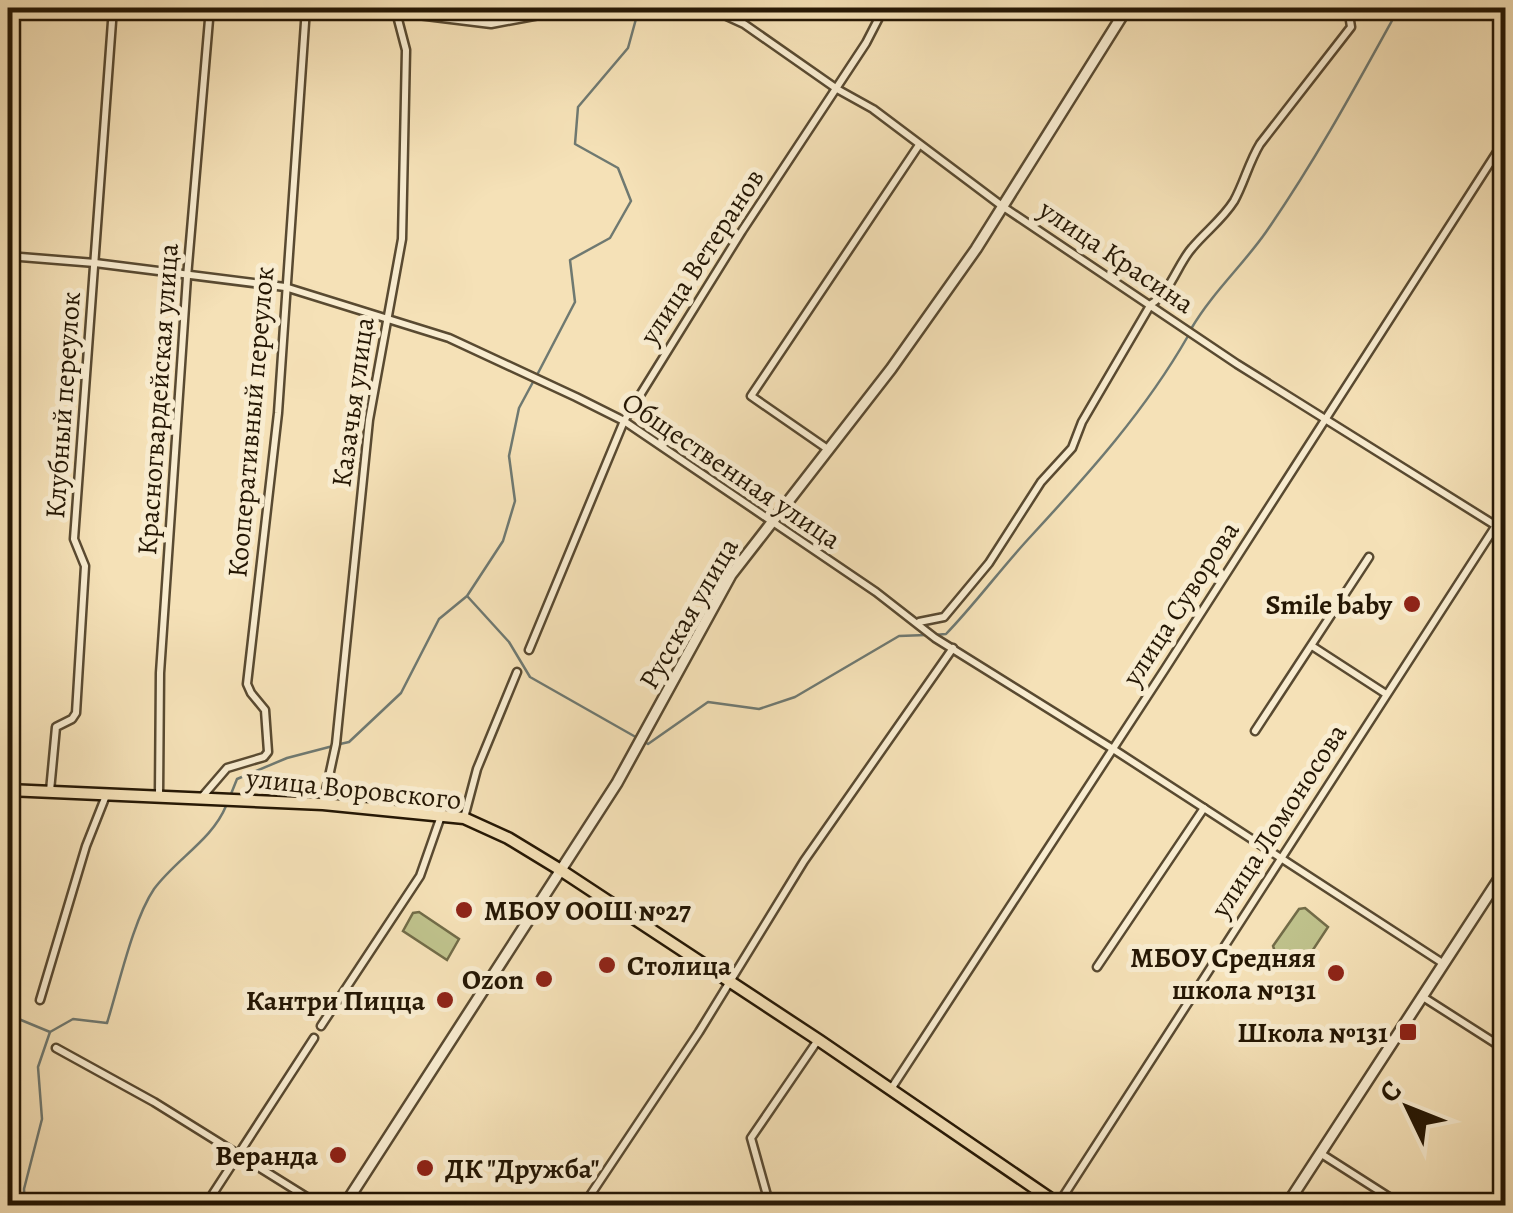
<svg xmlns="http://www.w3.org/2000/svg" width="1513" height="1213" font-family="Alegreya,serif">
	<rect width="100%" height="100%" fill="#f5e1b7"/>
	<filter id="stains"><feTurbulence type="fractalNoise" baseFrequency=".002" numOctaves="4"/><feColorMatrix values="0 0 0 0 .2 0 0 0 0 .09 0 0 0 0 .02 0 0 0 .5 -.17"/></filter>
	<radialGradient id="worn" r=".72"><stop offset=".6" stop-color="#630" stop-opacity="0"/><stop offset="1" stop-color="#630" stop-opacity=".3"/></radialGradient>
	<!-- green -->
	<g fill="#bfc28c" stroke="#726c48" stroke-width="2.5">
		<path d="M1305,908L1328,927L1303,965L1296,967L1275,952L1273,946L1299,909Z"/>
		<path d="M419,912L459,939L447,960L403,931L413,913Z"/>
	</g>
	<g fill="none" stroke-linecap="round" stroke-linejoin="round">
		<!-- stream -->
		<g stroke="#6f7971" stroke-width="2.5">
			<path d="M1191,329C1212,293 1243,265 1266,232C1316,160 1357,84 1399,8"/>
			<path d="M537,375L575,302L570,260L610,238L631,201L618,168L575,144L578,107L628,48L639,8"/>
			<path d="M468,597L509,642L530,677L648,744L708,702L759,709L795,697L899,636L926,635"/>
			<path d="M934,635L946,634C976,603 1002,567 1032,535C1090,472 1145,411 1188,336"/>
			<path d="M340,744L349,742L401,693L439,619L467,596L503,541L515,501L509,456L519,408L533,382"/>
			<path d="M231,794L237,779L287,758L333,746"/>
			<path d="M8,1009L21,1020L50,1032L38,1067L42,1119L24,1189L25,1206"/>
			<path d="M50,1032L73,1019L107,1023C119,985 133,920 154,889C176,859 212,840 226,806"/>
		</g>
		<defs>
			<g id="minor">
				<path d="M361,8L491,24L550,13L558,8"/>
				<path d="M591,8L596,13H631"/>
				<path d="M709,8L744,24L837,89L873,109L1002,206L1237,364L1506,532"/>
				<path d="M648,9L661,8"/>
				<path d="M8,194L15,8"/>
				<path d="M8,256L95,263L285,287L449,338L576,397L624,421L876,592L935,638L1113,749L1444,964"/>
				<path d="M829,450L751,396L919,145"/>
				<path d="M919,622L944,617L989,563L1041,482L1072,448L1082,422L1151,304C1171,292 1177,265 1192,248C1206,231 1222,220 1234,201C1244,183 1249,162 1260,144L1351,27L1348,8"/>
				<path d="M1312,646L1386,694"/>
				<path d="M529,650L624,421L742,231L866,43L884,8"/>
				<path d="M1255,731L1369,557"/>
				<path d="M50,791L56,727L72,719L76,713L85,566L74,539L113,8"/>
				<path d="M159,795L160,673L187,277L210,8"/>
				<path d="M202,797L227,768L264,757L268,752L265,710L251,693L247,684L278,413L306,8"/>
				<path d="M323,804L336,744L369,420L402,239L406,50L395,8"/>
				<path d="M464,818L477,769L517,672"/>
				<path d="M1097,967L1204,808"/>
				<path d="M1423,997L1506,1050"/>
				<path d="M40,1000L86,846L107,793"/>
				<path d="M321,1026L420,876L441,816"/>
				<path d="M56,1048L154,1102L321,1206"/>
				<path d="M891,1089L1165,669L1506,138"/>
				<path d="M1320,1153L1403,1206"/>
				<path d="M205,1206L314,1038"/>
				<path d="M583,1206L699,1032L804,861L953,648"/>
				<path d="M770,1206L751,1138L818,1040"/>
				<path d="M1057,1206L1506,510"/>
			</g>
			<g id="tertiary">
				<path d="M344,1206L617,783L731,575L891,369L976,249L1127,8"/>
				<path d="M1286,1206L1506,868"/>
			</g>
			<path id="primary" d="M8,790L323,804L464,818L508,838L559,869L820,1041L1061,1206"/>
		</defs>
		<!-- minor casing -->
		<use href="#minor" stroke="#594a31" stroke-width="11"/>
		<!-- tertiary casing -->
		<use href="#tertiary" stroke="#594a31" stroke-width="14"/>
		<!-- primary casing -->
		<use href="#primary" stroke="#251704" stroke-width="15"/>
		<!-- minor -->
		<use href="#minor" stroke="#f8ecd0" stroke-width="6"/>
		<!-- tertiary -->
		<use href="#tertiary" stroke="#f8ecd0" stroke-width="9"/>
		<!-- primary -->
		<use href="#primary" stroke="#f5e1b7" stroke-width="10"/>
	</g>
	<!-- markers -->
	<g fill="#8f2418" stroke="#f8ecd0" stroke-width="4">
		<circle cx="1412" cy="604" r="10"/>
		<circle cx="464" cy="910" r="10"/>
		<circle cx="607" cy="965" r="10"/>
		<circle cx="1336" cy="973" r="10"/>
		<circle cx="544" cy="979" r="10"/>
		<circle cx="445" cy="1000" r="10"/>
		<rect x="1398" y="1022" width="20" height="20" rx="5"/>
		<circle cx="338" cy="1155" r="10"/>
		<circle cx="425" cy="1168" r="10"/>
	</g>
	<g text-anchor="middle" stroke-width="10" stroke-linejoin="round" paint-order="stroke">
		<!-- street labels -->
		<g font-size="28" fill="#251704" stroke="#f8ecd0">
			<text transform="translate(701 256) rotate(-57)" y="10">улица Ветеранов</text>
			<text transform="translate(1117 256) rotate(34)" y="10">улица Красина</text>
			<text transform="translate(157 399) rotate(-86)" y="10">Красногвардейская улица</text>
			<text transform="translate(352 402) rotate(-82)" y="10">Казачья улица</text>
			<text transform="translate(62 405) rotate(-86)" y="10">Клубный переулок</text>
			<text transform="translate(250 422) rotate(-85)" y="10">Кооперативный переулок</text>
			<text transform="translate(732 470) rotate(34)" y="10">Общественная улица</text>
			<text transform="translate(1180 603) rotate(-57)" y="10">улица Суворова</text>
			<text transform="translate(688 613) rotate(-60)" y="10">Русская улица</text>
			<text transform="translate(354 788) rotate(6)" y="10">улица Воровского</text>
			<text transform="translate(1278 820) rotate(-57)" y="10">улица Ломоносова</text>
		</g>
		<!-- poi labels -->
		<g font-size="28" font-weight="bold" fill="#251704" stroke="#f8ecd0" text-anchor="end">
			<text x="1392" y="614">Smile baby</text>
			<text x="484" y="920" text-anchor="start">МБОУ ООШ №27</text>
			<text x="1316" y="967">МБОУ Средняя<tspan x="1316" dy="32">школа №131</tspan></text>
			<text x="627" y="975" text-anchor="start">Столица</text>
			<text x="524" y="989">Ozon</text>
			<text x="425" y="1010">Кантри Пицца</text>
			<text x="1388" y="1042">Школа №131</text>
			<text x="318" y="1165">Веранда</text>
			<text x="445" y="1178" text-anchor="start">ДК "Дружба"</text>
		</g>
	</g>
	<!-- margin -->
	<rect width="1513" height="1213" fill="none" stroke="#f5e1b7" stroke-width="40"/>
	<rect x="10" y="10" width="1493" height="1193" fill="none" stroke="#251704" stroke-width="5"/>
	<rect x="20" y="20" width="1473" height="1173" fill="none" stroke="#251704" stroke-width="2.5"/>
	<!-- north arrow -->
	<g transform="translate(1408 1108) rotate(313)" stroke="#f8ecd0" stroke-width="8" paint-order="stroke">
	<path d="M0-8L18 38L0 25L-18 38Z" fill="#251704"/>
	<text y="-15" font-size="28" font-weight="bold" text-anchor="middle" fill="#251704">С</text>
	</g>
	<rect width="100%" height="100%" filter="url(#stains)"/>
	<rect width="100%" height="100%" fill="url(#worn)"/>
</svg>
